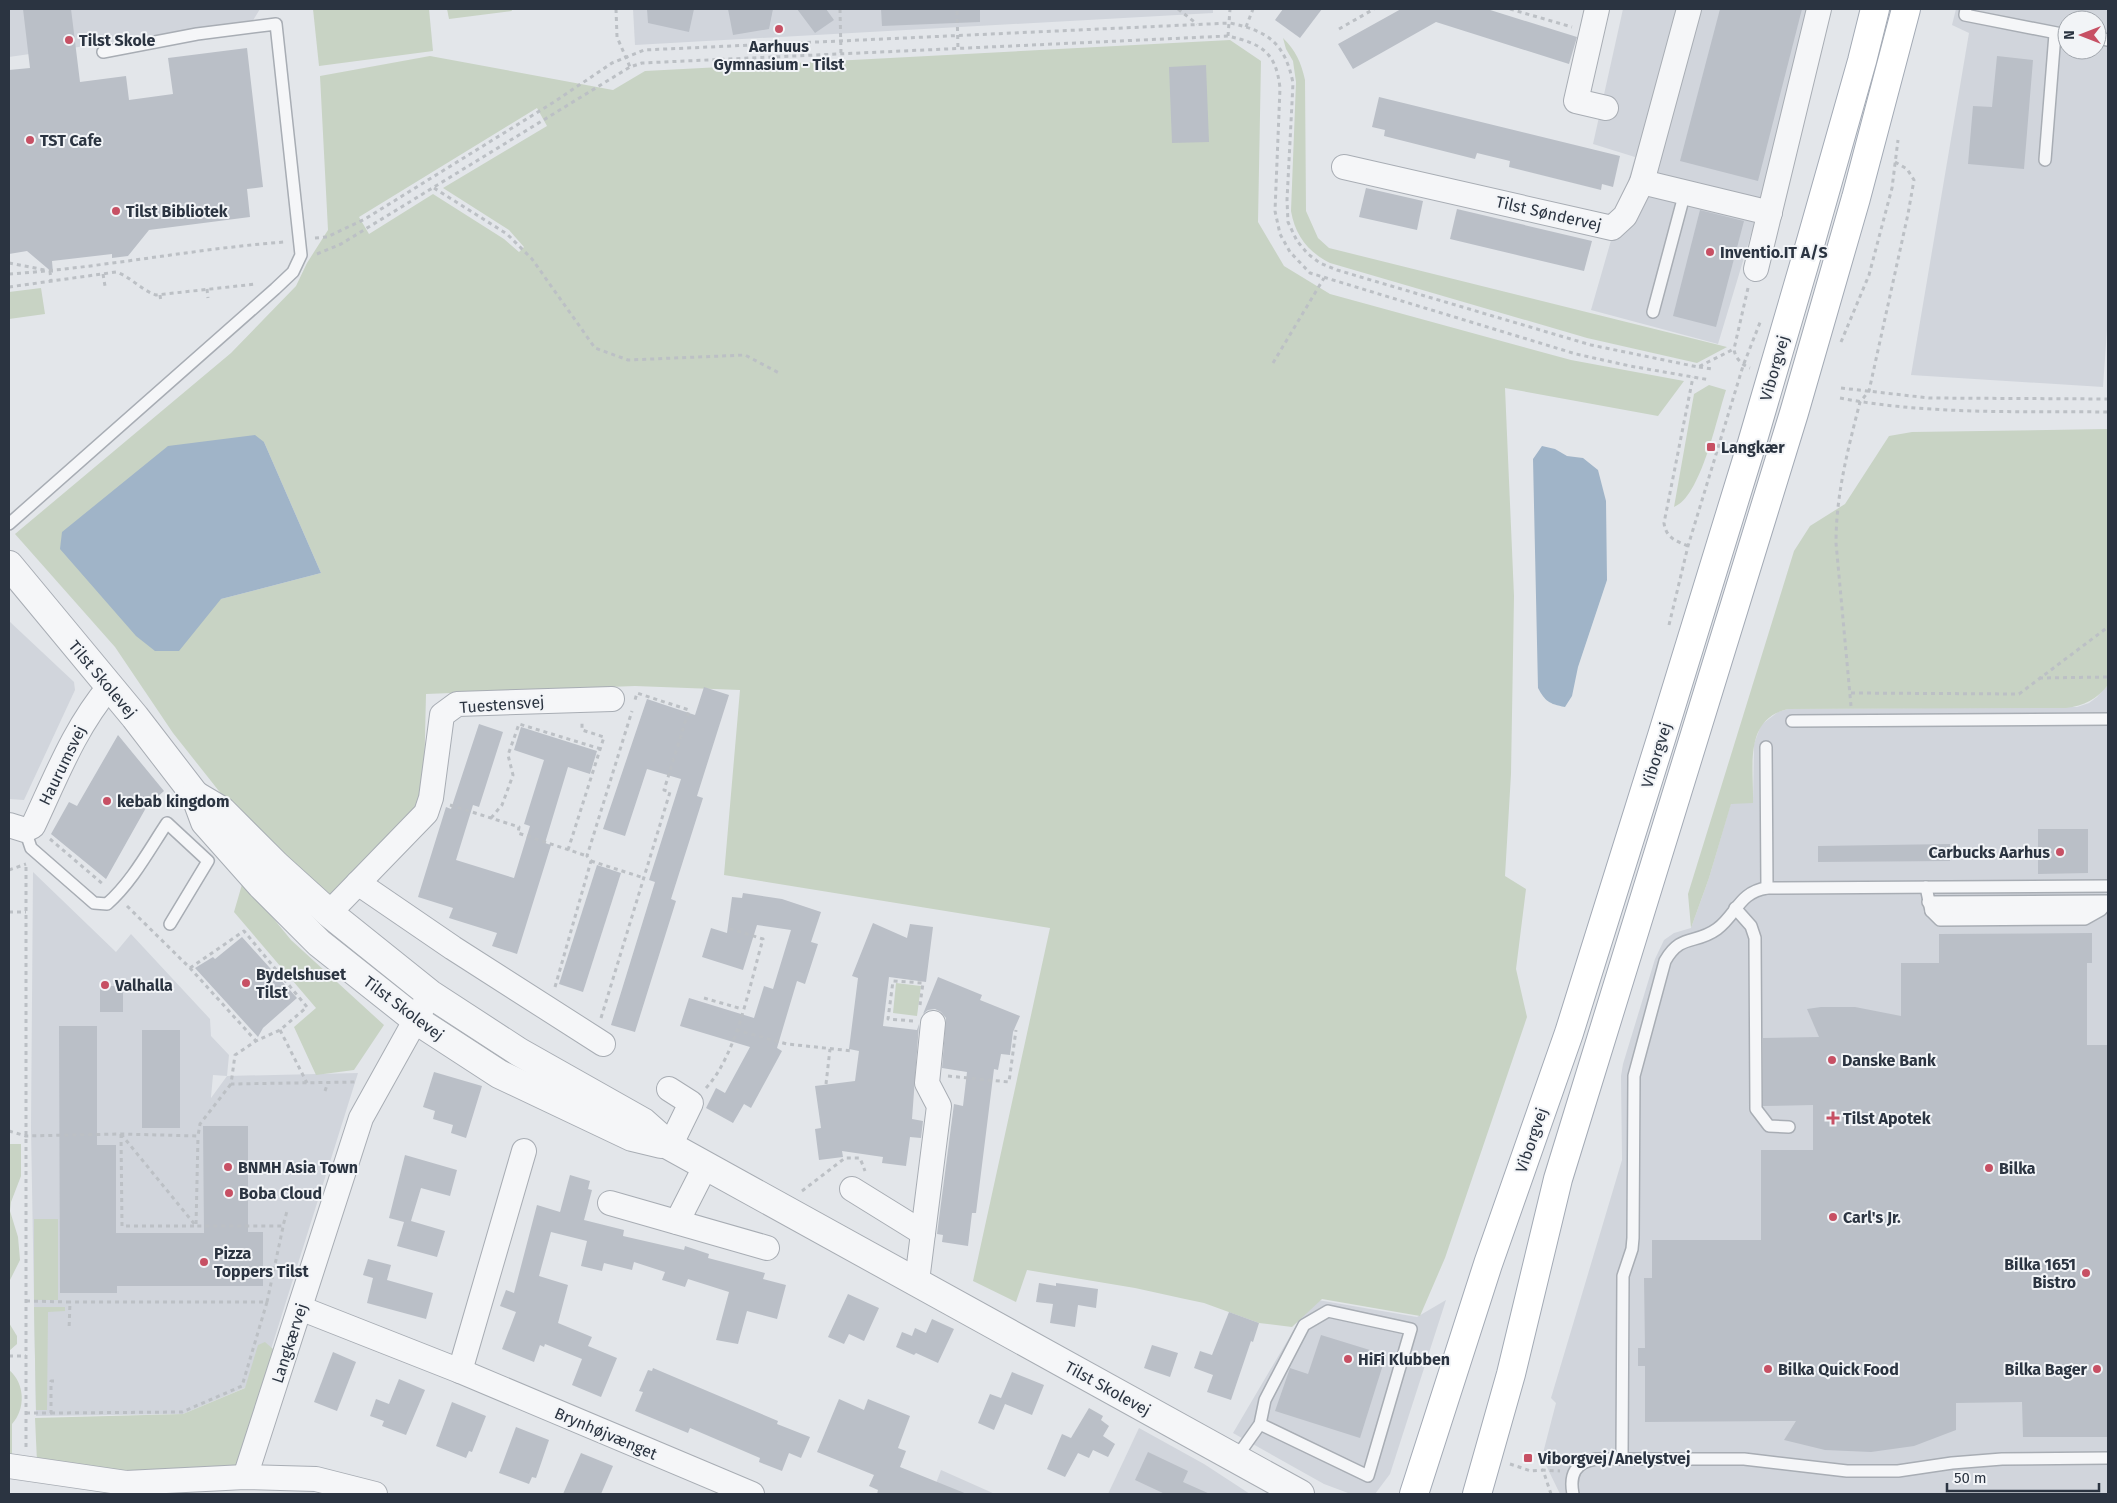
<svg xmlns="http://www.w3.org/2000/svg" width="2117" height="1503" font-family="'Fira Sans',sans-serif">
	<rect width="100%" height="100%" fill="#e3e6ea"/>
	<!-- built -->
	<g fill="#d1d5dc" fill-rule="evenodd">
		<path d="M9,9H260L252,22L9,57Z"/>
		<path d="M633,9H1213V13L635,45Z"/>
		<path d="M1623,9H1819L1718,344L1591,310L1635,157L1593,144Z"/>
		<path d="M1956,9H2108V315L2103,387L1911,375L1969,33L1952,25ZM2067,20H2097V50H2067Z"/>
		<path d="M9,621L74,682L75,690L24,800L9,799Z"/>
		<path d="M2108,685V1494H1560L1542,1457L1556,1403L1551,1398L1622,1160L1621,1076L1623,1064L1655,959L1664,940L1674,933L1691,928L1709,878L1731,803H1753L1754,744L1761,725L1778,712L1788,709L2077,707L2089,703L2097,697Z"/>
		<path d="M33,872L116,952L131,934L210,1019L211,1036L229,1055L227,1076L358,1073L261,1381L183,1414L36,1416L31,1129ZM213,1075L227,1076L211,1098V1097Z"/>
		<path d="M1312,1299L1417,1317L1446,1300L1390,1474L1375,1494L1348,1493L1324,1484L1233,1433Z"/>
		<path d="M1139,1428L1204,1464L1250,1494H1108Z"/>
		<path d="M941,1470L995,1494H932Z"/>
	</g>
	<!-- green -->
	<g fill="#c8d3c4" fill-rule="evenodd">
		<path d="M313,9H429L433,51L319,66Z"/>
		<path d="M447,9H511L512,11L449,19Z"/>
		<path d="M1283,38C1296,51 1301,62 1305,80L1306,211L1318,238L1329,248L1727,347L1697,363L1587,338L1330,263C1308,252 1295,235 1291,211L1296,82L1293,61L1286,49Z"/>
		<path d="M1230,40L1261,61L1258,222L1284,266L1330,294L1571,360L1684,381L1658,416L1505,388L1514,596L1511,774L1505,876L1526,889L1516,969L1527,1017L1445,1258L1420,1316L1322,1299L1292,1327L1259,1323L1204,1303L1185,1299L1135,1288L1027,1270L1016,1302L973,1281L1050,928L724,875L740,690L635,686L426,694L424,780L417,806L328,896L230,805L173,733L115,647L15,534L231,353L296,286L307,263L328,230L320,76L430,56L613,90L645,71ZM537,108L547,126L443,188L509,230L524,247L519,252L504,239L433,194L369,234L359,217ZM264,442L321,573L221,599Z"/>
		<path d="M41,288L45,314L9,319V292Z"/>
		<path d="M1709,385L1726,390C1717,417 1701,497 1674,507L1694,394Z"/>
		<path d="M2108,429V685C2097,699 2084,706 2066,708L1788,709C1743,719 1754,768 1753,803L1731,804L1709,878L1691,928L1688,894L1794,551L1810,526L1845,504L1889,436L1912,432Z"/>
		<path d="M243,881L291,940L384,1025L354,1070L316,1075L294,1027L316,1008L234,912Z"/>
		<path d="M896,983L921,986L917,1016L893,1013Z"/>
		<path d="M9,1144H21V1176L11,1202L10,1211L18,1237L20,1260L9,1282Z"/>
		<rect x="34" y="1219" width="24" height="81"/>
		<path d="M34,1307H65V1311L48,1312L47,1410H36Z"/>
		<path d="M9,1323L17,1336V1344L9,1351Z"/>
		<path d="M265,1342L273,1349L277,1355L238,1466L116,1472L37,1462L35,1418L183,1414L245,1388L258,1345Z"/>
		<path d="M9,1370C25,1383 26,1409 12,1424V1460H9Z"/>
	</g>
	<!-- water -->
	<g fill="#a0b4c8">
		<path d="M255,435L264,442L321,573L221,599L179,651H155L136,636L60,549L62,532L168,446Z"/>
		<path d="M1542,446L1555,449L1567,456L1583,458L1598,470L1606,501L1607,580L1578,667L1572,696L1565,707C1549,704 1545,701 1538,688L1533,459Z"/>
	</g>
	<!-- building -->
	<g fill="#babfc7">
		<path d="M23,9H71L80,82L126,76L129,100L173,94L168,58L247,48L263,187L247,189L250,217L149,230L128,256L112,258V254L52,261L53,273L27,251L9,254V70L30,68Z"/>
		<path d="M647,9H694L689,32L648,23Z"/>
		<path d="M728,9H773L769,29L733,35Z"/>
		<path d="M797,9H826L834,20L815,33Z"/>
		<path d="M881,9H980V22L882,26Z"/>
		<path d="M1283,9H1322L1300,38L1275,20Z"/>
		<path d="M1401,9H1487L1577,37L1569,64L1436,22L1353,69L1338,44Z"/>
		<path d="M1720,9H1802L1758,181L1680,161Z"/>
		<path d="M1997,56L2033,60L2024,169L1968,164L1973,106L1992,107Z"/>
		<path d="M1206,65L1209,142L1172,143L1169,67Z"/>
		<path d="M1379,97L1620,156L1613,187L1602,184L1601,190L1509,167L1510,161L1477,153L1475,159L1384,136L1385,130L1372,127Z"/>
		<path d="M1366,188L1423,201L1417,230L1359,217Z"/>
		<path d="M1457,209L1592,241L1584,271L1450,239Z"/>
		<path d="M1700,210L1744,221L1716,327L1673,316Z"/>
		<path d="M704,687L729,695L697,796L703,798L671,899L676,901L635,1032L611,1025L655,882L649,880L681,779L647,769L625,836L603,829L647,699L695,715Z"/>
		<path d="M479,724L503,732L479,807L473,805L456,860L514,878L530,826L524,824L544,760L514,750L521,727L597,751L590,774L568,767L545,843L551,845L517,954L492,946L497,933L449,918L453,908L418,897L446,807L451,809Z"/>
		<path d="M118,735L164,791L147,806L106,879L51,834L69,802L77,806Z"/>
		<path d="M2038,829H2088V873L2038,874Z"/>
		<path d="M1950,844V861L1818,862V846Z"/>
		<path d="M597,865L621,873L583,992L559,984Z"/>
		<path d="M743,893L782,899L821,912L811,942L818,944L805,984L797,981L777,1048L782,1051L751,1108L744,1104L733,1123L706,1108L716,1088L725,1093L750,1047L680,1026L689,998L754,1018L764,986L773,989L791,930L757,925L743,970L702,957L711,928L727,933L732,897L742,898Z"/>
		<path d="M873,923L907,938L910,924L933,927L926,982L889,977L883,1026L917,1030L919,1024L912,1119L923,1121L921,1138L910,1137L906,1166L882,1163L883,1157L842,1151L843,1157L819,1160L815,1129L821,1128L815,1086L855,1081L859,1051L849,1049L858,978L852,976Z"/>
		<path d="M2092,933V963H2087V1045H2108V1437H2023L2022,1402L1956,1403V1430L1914,1446L1871,1452L1825,1450L1784,1440L1796,1421L1645,1422V1366H1638V1348H1645L1644,1278H1652V1240H1761V1150H1813V1105L1763,1106V1038L1819,1037L1807,1009L1821,1007H1855L1901,1016V963H1939V934Z"/>
		<path d="M242,937L297,998L263,1028L258,1037L195,968L213,957L215,959Z"/>
		<path d="M938,977L982,995L980,1000L1020,1016L1013,1032L1010,1055L1001,1054L998,1070L994,1069L976,1213H972L968,1246L942,1242L943,1235L937,1234L954,1104L963,1106L967,1072L942,1068L946,1018L941,1012L935,1009L928,1010L923,1014Z"/>
		<rect x="100" y="986" width="23" height="26"/>
		<path d="M59,1026H97V1145H116V1233H204L203,1126H248V1232H263V1286H117V1293H60Z"/>
		<rect x="142" y="1030" width="38" height="98"/>
		<path d="M434,1072L482,1086L466,1138L451,1133L453,1125L433,1119L435,1111L423,1107Z"/>
		<path d="M405,1155L457,1170L450,1196L421,1188L411,1221L445,1231L437,1257L397,1246L404,1222L389,1218Z"/>
		<path d="M570,1175L590,1181L588,1189L592,1190L584,1220L624,1230L623,1236L684,1250L685,1246L709,1254L708,1258L765,1273L763,1279L786,1285L777,1319L747,1311L738,1344L716,1340L729,1292L688,1279L685,1287L662,1280L665,1272L634,1262L632,1270L604,1263L602,1271L581,1266L587,1241L551,1232L539,1276L568,1285L558,1323L592,1337L588,1346L617,1358L601,1397L572,1385L582,1359L545,1344L544,1347L540,1345L534,1362L502,1349L516,1312L500,1306L506,1290L514,1293L537,1205L560,1212Z"/>
		<path d="M368,1259L391,1265L387,1280L433,1293L426,1319L367,1303L373,1278L363,1275Z"/>
		<path d="M1039,1283L1056,1286V1283L1098,1289L1096,1308L1078,1305L1075,1327L1050,1323L1053,1304L1036,1302Z"/>
		<path d="M848,1294L879,1308L864,1341L849,1334L844,1344L828,1337Z"/>
		<path d="M1229,1312L1259,1323L1253,1342L1251,1341L1231,1400L1207,1392L1213,1375L1194,1368L1200,1351L1212,1355Z"/>
		<path d="M932,1319L954,1329L938,1363L916,1353L914,1355L896,1347L902,1332L912,1336L915,1328L926,1333Z"/>
		<path d="M1321,1335L1386,1355L1360,1438L1275,1411L1290,1368L1308,1374Z"/>
		<path d="M1152,1345L1178,1353L1170,1377L1144,1368Z"/>
		<path d="M333,1352L356,1362L337,1411L314,1402Z"/>
		<path d="M653,1368L778,1421L777,1424L810,1437L801,1458L789,1453L782,1471L759,1462L760,1458L690,1428L688,1433L635,1411L643,1392L639,1391L648,1370L652,1371Z"/>
		<path d="M1012,1372L1044,1385L1032,1415L1005,1404L994,1430L978,1423L990,1394L1001,1398Z"/>
		<path d="M399,1379L425,1390L406,1435L382,1426L384,1421L370,1416L376,1399L389,1404Z"/>
		<path d="M839,1399L864,1410L868,1399L910,1416L898,1448L906,1451L900,1467L967,1494H877L878,1490L869,1486L874,1475L817,1452Z"/>
		<path d="M452,1402L486,1416L472,1452L469,1451L466,1458L436,1446Z"/>
		<path d="M1089,1408L1103,1416L1101,1420L1109,1426L1103,1436L1115,1444L1108,1457L1093,1450L1089,1458L1078,1453L1065,1477L1047,1469L1062,1434L1071,1438Z"/>
		<path d="M516,1427L549,1440L536,1478L532,1477L529,1484L499,1473Z"/>
		<path d="M1148,1452L1188,1471L1183,1482L1210,1494H1165L1135,1480Z"/>
		<path d="M581,1453L613,1466L601,1494H563Z"/>
	</g>
	<g fill="none" stroke-linecap="round" stroke-linejoin="round">
		<defs>
			<g id="service">
				<path d="M1966,9L1965,15L2067,35"/>
				<path d="M2097,38L2108,40"/>
				<path d="M2045,160L2055,34"/>
				<path d="M1653,312L1685,192"/>
				<path d="M9,524L275,289L293,272L301,255L276,24L197,34L103,52"/>
				<path d="M1792,721L2108,719"/>
				<path d="M1766,747L1767,888"/>
				<path d="M25,830L31,848L94,903L107,904C132,882 149,850 167,823L208,861L170,924"/>
				<path d="M1926,887L1931,911L1940,920L2085,919L2101,910L2108,902"/>
				<path d="M1928,902L2108,901"/>
				<path d="M1735,908L1751,926L1755,938L1756,1109L1769,1126L1789,1127"/>
				<path d="M1931,911L2099,910"/>
				<path d="M1236,1458L1260,1424L1265,1400L1304,1325L1328,1311L1411,1329L1368,1476L1260,1424"/>
				<path d="M1622,1458L1623,1276L1632,1249L1633,1238L1634,1076L1665,961C1681,933 1695,945 1717,929C1737,914 1739,892 1767,888L2108,886"/>
				<path d="M1573,1494C1569,1474 1576,1462 1596,1459H1744L1847,1471H1898L1952,1463L2002,1459L2108,1458"/>
			</g>
			<g id="minor">
				<path d="M1597,9L1576,101L1606,108"/>
				<path d="M1344,167L1612,228L1625,216L1642,182L1689,9"/>
				<path d="M1642,182L1770,213"/>
				<path d="M1756,269L1819,9"/>
				<path d="M9,825L25,830L33,826C56,777 75,727 110,686"/>
				<path d="M358,883L453,948L603,1044"/>
				<path d="M329,913L426,813L431,798L442,715L457,704L612,699"/>
				<path d="M669,1089L691,1103L670,1146"/>
				<path d="M852,1189L923,1233"/>
				<path d="M610,1203L767,1248"/>
				<path d="M677,1222L706,1165"/>
				<path d="M917,1281L939,1106L927,1083L933,1023"/>
				<path d="M300,1308L460,1371L752,1494"/>
				<path d="M460,1371L524,1151"/>
				<path d="M9,1466L126,1483L245,1477L316,1479L375,1494"/>
				<path d="M245,1477L361,1118L430,994"/>
			</g>
			<g id="tertiary">
				<path d="M9,565L135,717L195,795L205,822L261,885L319,943L416,1020L499,1074L632,1137L661,1144"/>
				<path d="M195,795L222,811L276,865L329,913L430,994L519,1052L643,1122L670,1146L1300,1494"/>
			</g>
			<g id="primary">
				<path d="M1414,1494L1488,1264L1569,1033L1661,739L1752,443L1811,241L1862,61L1875,9"/>
				<path d="M1477,1494L1511,1374L1558,1179L1794,413L1856,198L1906,9"/>
			</g>
		</defs>
		<!-- service casing -->
		<use href="#service" stroke="#a8adb4" stroke-width="14"/>
		<!-- minor casing -->
		<use href="#minor" stroke="#a8adb4" stroke-width="26"/>
		<!-- tertiary casing -->
		<use href="#tertiary" stroke="#a8adb4" stroke-width="30"/>
		<!-- primary casing -->
		<use href="#primary" stroke="#a3aab5" stroke-width="30"/>
		<!-- path -->
		<g stroke="#bcc0c5" stroke-width="3" stroke-dasharray="4 4" stroke-linecap="butt">
			<path d="M616,9L617,37L630,67"/>
			<path d="M840,9L841,54"/>
			<path d="M1178,9L1197,24"/>
			<path d="M1510,9L1572,27"/>
			<path d="M957,11L958,49"/>
			<path d="M1246,27L1253,9"/>
			<path d="M1339,29L1374,9"/>
			<path d="M1228,36L1230,9"/>
			<path d="M434,188L507,234L532,259L595,348L628,360L745,355L781,374"/>
			<path d="M315,238L327,237L365,219L554,102L612,63L644,50L1230,23C1268,31 1285,43 1293,83L1287,200L1288,222L1297,241L1308,254L1320,263L1337,270L1591,345L1698,367L1734,349"/>
			<path d="M317,254L341,244L630,67L642,63L1228,36C1262,44 1276,52 1280,88L1275,211L1280,234L1290,252L1310,273L1576,354L1630,366L1710,380"/>
			<path d="M9,263L45,270"/>
			<path d="M50,271L51,281"/>
			<path d="M9,274C101,268 192,249 284,242"/>
			<path d="M103,274L105,286"/>
			<path d="M9,287L116,272C131,277 141,290 156,295L256,284"/>
			<path d="M1748,288L1734,349C1735,358 1742,365 1750,368"/>
			<path d="M207,289L208,298"/>
			<path d="M160,295L161,302"/>
			<path d="M1841,342L1869,275L1892,188L1898,140"/>
			<path d="M1273,363L1324,278"/>
			<path d="M1699,367L1712,369"/>
			<path d="M1841,388L1929,398L2108,399"/>
			<path d="M1840,398C1928,415 2019,411 2108,412"/>
			<path d="M1688,546C1676,541 1666,538 1664,523L1693,377"/>
			<path d="M1669,625L1688,546L1743,366L1761,320"/>
			<path d="M2039,678L2108,677"/>
			<path d="M1851,693L2019,694L2108,627"/>
			<path d="M1851,706L1836,543C1836,494 1848,449 1860,402L1869,391L1908,214L1914,180L1907,169L1895,162"/>
			<path d="M450,805L519,827L518,833L587,856"/>
			<path d="M491,818L502,805L513,775L508,755L519,724L601,749"/>
			<path d="M50,839L104,885"/>
			<path d="M568,850L604,737L582,730V720"/>
			<path d="M591,861L644,878"/>
			<path d="M9,870L26,864"/>
			<path d="M127,906L190,968L256,1041"/>
			<path d="M9,912H26"/>
			<path d="M190,968L244,931L307,1007L280,1030L256,1041L235,1055L231,1084L356,1082"/>
			<path d="M555,987L591,861L587,856L632,711"/>
			<path d="M704,998L742,1009"/>
			<path d="M601,1018L670,792L664,790L689,710L637,693L635,700"/>
			<path d="M913,1021L888,1019L893,981L923,983L920,1005"/>
			<path d="M280,1030L307,1083"/>
			<path d="M736,1030L787,1044L853,1051"/>
			<path d="M948,1076L1009,1082L1016,1030"/>
			<path d="M826,1084L830,1049"/>
			<path d="M706,1088C737,1055 750,983 763,939L728,928"/>
			<path d="M325,1091L328,1082"/>
			<path d="M9,1131L26,1136L121,1134L198,1136L200,1124L231,1084"/>
			<path d="M121,1134L122,1226H196L198,1136"/>
			<path d="M121,1134L196,1226H283L287,1211"/>
			<path d="M802,1191L845,1158H860L865,1171"/>
			<path d="M26,1301L70,1302L69,1330"/>
			<path d="M267,1302L283,1227"/>
			<path d="M9,1356H26"/>
			<path d="M26,1413H51V1381H58"/>
			<path d="M51,1413L182,1412L242,1386L267,1302H70"/>
			<path d="M26,1447V865"/>
			<path d="M1510,1464L1531,1471L1543,1470"/>
			<path d="M1551,1494L1543,1470L1560,1471"/>
		</g>
		<!-- service -->
		<use href="#service" stroke="#f5f6f8" stroke-width="11"/>
		<!-- minor -->
		<use href="#minor" stroke="#f5f6f8" stroke-width="24"/>
		<!-- tertiary -->
		<use href="#tertiary" stroke="#f5f6f8" stroke-width="28"/>
		<!-- primary -->
		<use href="#primary" stroke="#fff" stroke-width="28"/>
	</g>
	<!-- markers -->
	<g fill="#c75064" stroke="#f2f4f7" stroke-width="2">
		<circle cx="779" cy="29" r="5"/>
		<circle cx="69" cy="40" r="5"/>
		<circle cx="30" cy="140" r="5"/>
		<circle cx="116" cy="211" r="5"/>
		<circle cx="1710" cy="252" r="5"/>
		<rect x="1706" y="442" width="10" height="10" rx="2.5"/>
		<circle cx="107" cy="801" r="5"/>
		<circle cx="2060" cy="852" r="5"/>
		<circle cx="246" cy="983" r="5"/>
		<circle cx="105" cy="985" r="5"/>
		<circle cx="1832" cy="1060" r="5"/>
		<path d="M1830.5 1110.5h5v5h5v5h-5v5h-5v-5h-5v-5h5z"/>
		<circle cx="228" cy="1167" r="5"/>
		<circle cx="1989" cy="1168" r="5"/>
		<circle cx="229" cy="1193" r="5"/>
		<circle cx="1833" cy="1217" r="5"/>
		<circle cx="204" cy="1262" r="5"/>
		<circle cx="2086" cy="1273" r="5"/>
		<circle cx="1348" cy="1359" r="5"/>
		<circle cx="1768" cy="1369" r="5"/>
		<circle cx="2097" cy="1369" r="5"/>
		<rect x="1523" y="1453" width="10" height="10" rx="2.5"/>
	</g>
	<g text-anchor="middle" stroke-width="4" stroke-linejoin="round" paint-order="stroke">
		<!-- poi labels -->
		<g font-size="16" font-weight="bold" fill="#2b3441" stroke="#f2f4f7" text-anchor="start">
			<text x="79" y="46">Tilst Skole</text>
			<text x="779" y="52" text-anchor="middle">Aarhuus<tspan x="779" dy="18">Gymnasium - Tilst</tspan></text>
			<text x="40" y="146">TST Cafe</text>
			<text x="126" y="217">Tilst Bibliotek</text>
			<text x="1720" y="258">Inventio.IT A/S</text>
			<text x="1721" y="453">Langkær</text>
			<text x="117" y="807">kebab kingdom</text>
			<text x="2050" y="858" text-anchor="end">Carbucks Aarhus</text>
			<text x="256" y="980">Bydelshuset<tspan x="256" dy="18">Tilst</tspan></text>
			<text x="115" y="991">Valhalla</text>
			<text x="1842" y="1066">Danske Bank</text>
			<text x="1843" y="1124">Tilst Apotek</text>
			<text x="238" y="1173">BNMH Asia Town</text>
			<text x="1999" y="1174">Bilka</text>
			<text x="239" y="1199">Boba Cloud</text>
			<text x="1843" y="1223">Carl's Jr.</text>
			<text x="214" y="1259">Pizza<tspan x="214" dy="18">Toppers Tilst</tspan></text>
			<text x="2076" y="1270" text-anchor="end">Bilka 1651<tspan x="2076" dy="18">Bistro</tspan></text>
			<text x="1358" y="1365">HiFi Klubben</text>
			<text x="1778" y="1375">Bilka Quick Food</text>
			<text x="2087" y="1375" text-anchor="end">Bilka Bager</text>
			<text x="1538" y="1464">Viborgvej/Anelystvej</text>
		</g>
		<!-- street labels -->
		<g font-size="16" fill="#2b3441" stroke="#f2f4f7">
			<text transform="translate(1549 213) rotate(13)" y="6">Tilst Søndervej</text>
			<text transform="translate(1774 368) rotate(-74)" y="6">Viborgvej</text>
			<text transform="translate(103 679) rotate(50)" y="6">Tilst Skolevej</text>
			<text transform="translate(502 704) rotate(-4)" y="6">Tuestensvej</text>
			<text transform="translate(1656 755) rotate(-73)" y="6">Viborgvej</text>
			<text transform="translate(62 765) rotate(-64)" y="6">Haurumsvej</text>
			<text transform="translate(404 1008) rotate(37)" y="6">Tilst Skolevej</text>
			<text transform="translate(1531 1140) rotate(-71)" y="6">Viborgvej</text>
			<text transform="translate(289 1343) rotate(-72)" y="6">Langkærvej</text>
			<text transform="translate(1108 1388) rotate(29)" y="6">Tilst Skolevej</text>
			<text transform="translate(606 1433) rotate(23)" y="6">Brynhøjvænget</text>
		</g>
	</g>
	<!-- border -->
	<rect width="2117" height="1503" fill="none" stroke="#2b3441" stroke-width="20"/>
	<!-- north arrow -->
	<g transform="translate(2082 35) rotate(270)"><circle r="24" fill="#f2f4f7" stroke="#a2a7ae"/>
	<path d="M0-4L9 19L0 12L-9 19Z" fill="#c75064"/>
	<text y="-8" font-size="14" font-weight="bold" text-anchor="middle" fill="#2b3441">N</text>
	</g>
	<!-- scale -->
	<path d="M1947 1483v8h152v-8" fill="none" stroke="#2b3441" stroke-width="2.5"/>
	<text x="1954" y="1483" font-size="15" fill="#2b3441" stroke="#f2f4f7" stroke-width="4" paint-order="stroke">50 m</text>
</svg>
